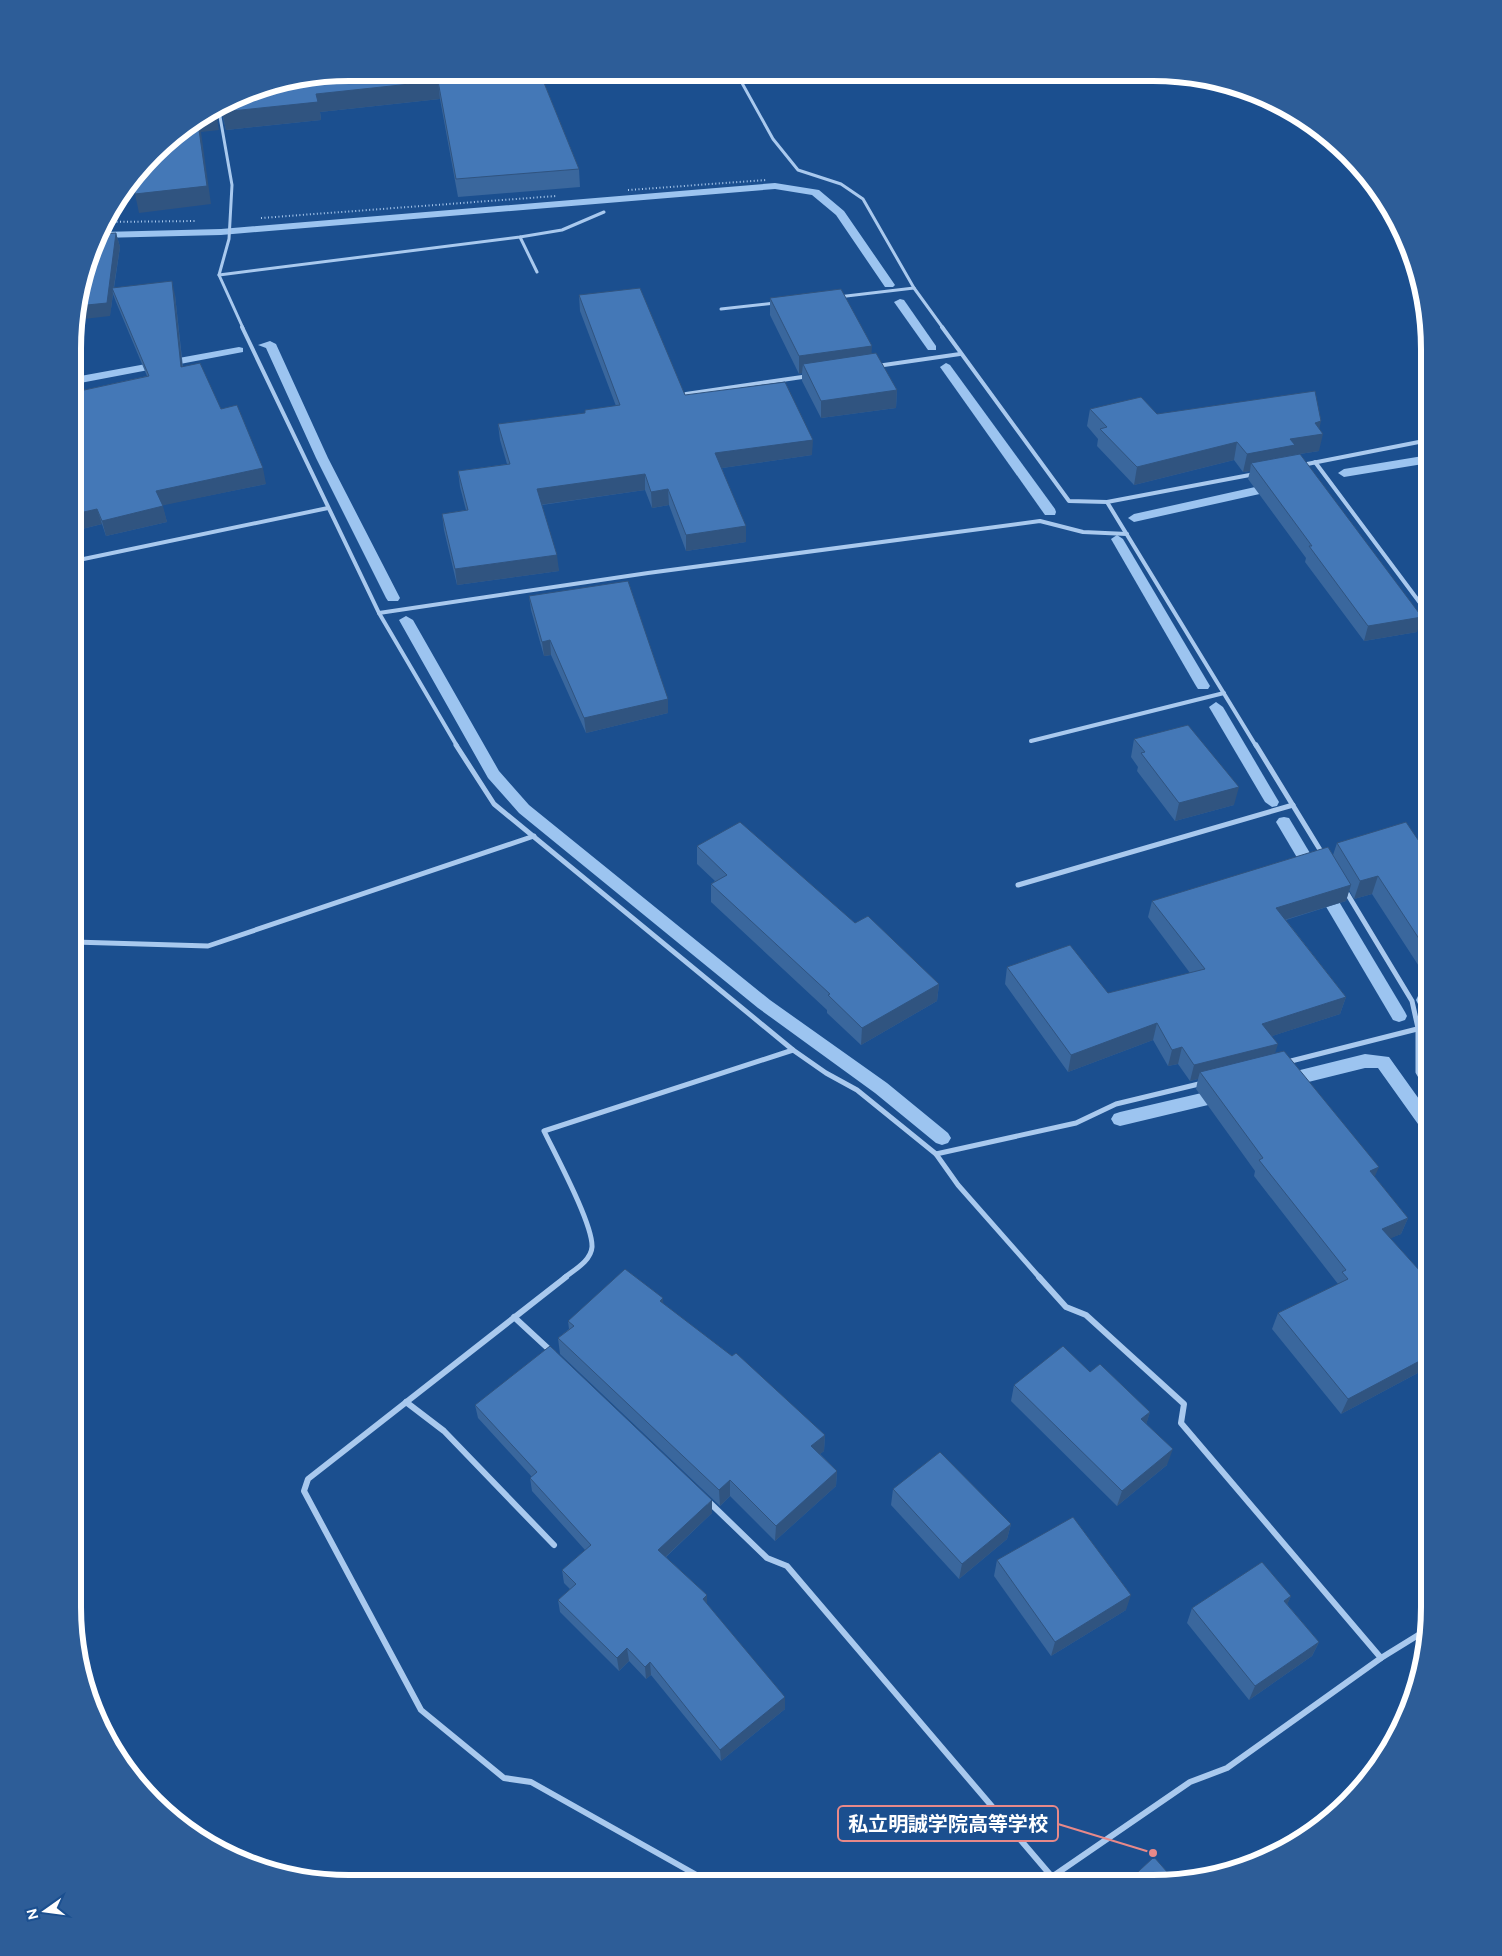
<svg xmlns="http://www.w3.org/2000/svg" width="1502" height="1956" font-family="Figtree,'Noto Sans JP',sans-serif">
	<rect width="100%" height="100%" fill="#1b4f8f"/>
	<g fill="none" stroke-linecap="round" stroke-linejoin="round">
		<!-- stream -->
		<g fill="#9cc4f0" fill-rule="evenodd">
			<path d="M775,183L819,190L844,211L895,285L893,287H885L836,215L812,195L775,189L221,235L100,238L102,232L221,229Z"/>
			<path d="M900,299L904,300L936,346V350H928L894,302Z"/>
			<path d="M270,341L276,344L328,458L400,598L398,601H388L386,598L316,458L266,348L258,345Z"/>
			<path d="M239,347L243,348V352L75,384V377Z"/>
			<path d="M946,363L950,365L1055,509L1056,512L1055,515H1045L940,367Z"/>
			<path d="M1429,455V463L1344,477L1338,473L1344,469Z"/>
			<path d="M1278,482L1282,483L1284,486L1282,489L1134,522L1128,518L1134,514Z"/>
			<path d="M1117,535L1123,539L1210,686L1208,689H1198L1196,686L1111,539Z"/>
			<path d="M406,616L413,620L499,771L529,805L770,1000L887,1083L948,1133L951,1138L948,1143L942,1145L936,1143L875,1093L758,1008L519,813L488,778L399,620Z"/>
			<path d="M1216,702L1223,707L1279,802L1277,806L1272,807L1265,802L1209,707Z"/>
			<path d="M1284,817L1289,818L1405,1012L1407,1016L1405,1020L1399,1022L1393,1020L1276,822L1279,818Z"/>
			<path d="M1429,993V1005L1418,1004L1416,1000L1418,996Z"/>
			<path d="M1365,1054L1389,1057L1429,1113V1133L1423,1131L1378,1068H1365L1284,1088L1278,1086L1275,1081L1278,1076L1284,1074Z"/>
			<path d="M1223,1088L1229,1090L1232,1095L1229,1100L1120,1126L1114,1124L1111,1119L1114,1114L1120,1112Z"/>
		</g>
		<!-- path -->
		<g stroke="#a9c9ee" stroke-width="2" stroke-dasharray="1 2.5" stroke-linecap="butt">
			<path d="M628,190L766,180"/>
			<path d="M261,218L556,196"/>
			<path d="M106,222L197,221"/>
		</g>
		<!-- minor-far3 -->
		<g stroke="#a9c9ee" stroke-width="3">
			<path d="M558,73L559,78"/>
			<path d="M737,74L773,139L798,170L841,184L863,199L914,288L943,328"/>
			<path d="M219,111L232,185L229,239L219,275L243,328"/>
			<path d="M520,237L537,272"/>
			<path d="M219,275L520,237L562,230L604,212"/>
			<path d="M838,297L914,288"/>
			<path d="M721,309L775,303"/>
		</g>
		<!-- minor-far2 -->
		<g stroke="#a9c9ee" stroke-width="4">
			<path d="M242,327L379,613L457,746"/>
			<path d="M942,327L1069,501L1107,502L1256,746"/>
			<path d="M877,366L960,354"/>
			<path d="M686,394L809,376"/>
			<path d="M1315,462L1429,615"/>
			<path d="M1302,465L1429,440"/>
			<path d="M1107,502L1255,474"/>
			<path d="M74,561L328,508"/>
			<path d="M379,613L648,573L1040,521L1083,532L1127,534"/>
			<path d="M1031,741L1224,693"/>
		</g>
		<!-- minor-far1 -->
		<g stroke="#a9c9ee" stroke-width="5">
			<path d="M456,745L494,804L793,1050L826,1073L857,1090L936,1154L1076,1123L1116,1104L1203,1083"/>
			<path d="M1256,745L1322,853"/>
			<path d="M1018,885L1293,805"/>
			<path d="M1345,890L1412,1001L1418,1028V1072L1429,1091"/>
			<path d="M74,942L208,946L534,836"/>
			<path d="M1287,1062L1429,1026"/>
			<path d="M936,1154L958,1185L1040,1278"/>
			<path d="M564,1278C574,1270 591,1261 592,1247C593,1224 555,1154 544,1131L793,1050"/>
		</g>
		<!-- minor -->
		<g stroke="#a9c9ee" stroke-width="6">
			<path d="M566,1277L308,1479L304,1491L421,1710L504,1778L531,1782L709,1882"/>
			<path d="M1039,1277L1066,1307L1086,1315L1184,1404L1181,1423L1381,1658"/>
			<path d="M514,1317L553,1353"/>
			<path d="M406,1402L444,1431L554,1545"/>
			<path d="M709,1502L767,1558L787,1566L1053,1878"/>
			<path d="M1043,1883L1190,1782L1227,1768L1381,1658L1428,1629"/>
		</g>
	</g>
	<!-- wall -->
	<g fill="#3a679d">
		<path d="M349,72L540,73L579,169L580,187L458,197L440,99L320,112L321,120L226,130L221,110L260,87Z"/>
		<path d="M116,233L120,247L114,288L175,295L183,367L221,409L266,484L162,505L167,522L106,536L102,524L74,531L75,392L147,376L116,302L113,294L110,316Z"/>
		<path d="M579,295L685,395L812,455L722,468L746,542L686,551L669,505L652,508L645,490L542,505L559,571L457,585L444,530L442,514L466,510L460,487L458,471L507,464L500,440L498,424L585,413V410L616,406L580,311Z"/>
		<path d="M770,298L872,354L897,390L896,408L821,418L802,381V373L799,374L770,315Z"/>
		<path d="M1090,409L1157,414L1319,429V451L1300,454L1417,632L1364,641L1305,562L1306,558L1248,479L1250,471L1243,472L1234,460L1134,485L1097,446L1098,439L1087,426Z"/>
		<path d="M529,596L668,713L586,733L551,655L544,656L531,610Z"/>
		<path d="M1134,739L1234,805L1175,821L1137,771L1138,767L1131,757Z"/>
		<path d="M1337,843L1429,856V973L1424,974L1372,894L1354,899L1349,890L1346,901L1286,920L1346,997L1340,1014L1272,1036L1275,1054L1408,1218L1401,1234L1390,1238L1429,1281V1367L1341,1414L1272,1329L1278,1313L1338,1284L1254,1176L1255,1171L1196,1089L1198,1079L1190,1081L1178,1064L1168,1066L1153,1040L1068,1072L1005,984L1007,967L1108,993L1190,973L1148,917L1152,901L1333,855Z"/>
		<path d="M697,846L855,923L939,984L937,1001L861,1045L827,1013V1010L711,902V884L715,881L697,864Z"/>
		<path d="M663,1304L825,1435L824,1451L820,1454L837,1471L836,1486L775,1541L730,1496L720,1506L560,1354L558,1338L569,1329L568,1321Z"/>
		<path d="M1090,1372L1150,1412L1146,1424L1167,1465L1117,1506L1011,1401L1014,1385Z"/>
		<path d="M475,1405L712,1513L666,1557L707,1595V1604L785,1709L721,1761L651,1675L646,1679L629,1661L619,1671L560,1612L558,1600L570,1589L564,1583L562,1570L585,1550L532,1491L530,1478L532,1477L478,1418Z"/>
		<path d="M893,1489L1011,1524L1007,1539L959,1579L891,1505Z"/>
		<path d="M997,1560L1126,1610L1051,1656L994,1576Z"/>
		<path d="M1291,1596L1287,1604L1319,1642L1312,1656L1249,1700L1187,1623L1192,1608Z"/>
	</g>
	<!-- shaded-wall -->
	<g fill="#305480">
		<path d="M438,81L440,99L320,112L321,120L226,130L222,112L316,94Z"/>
		<path d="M216,113L219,130L201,132L211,204L139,213L135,194L198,123Z"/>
		<path d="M116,233L120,247L113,292L112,288L113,294L110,316L75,320V313L77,306Z"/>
		<path d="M172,281L175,295L184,382L181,367Z"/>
		<path d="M872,346L871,363L803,364L802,373L799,374V356Z"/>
		<path d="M897,390L896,408L821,418V401Z"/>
		<path d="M1321,421L1318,435L1323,434L1319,451L1293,455L1251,463L1250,471L1243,472L1247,454L1290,439L1315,423Z"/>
		<path d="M813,440L812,455L715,469V453Z"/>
		<path d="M1237,442L1234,460L1134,485L1137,467Z"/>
		<path d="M263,468L266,484L160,506L156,491Z"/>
		<path d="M645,474V490L539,505L537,489Z"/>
		<path d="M668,489L669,505L652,508L651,492Z"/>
		<path d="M163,506L167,522L106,536L102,521Z"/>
		<path d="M97,509L102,524L74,531L75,514Z"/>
		<path d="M746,526V542L686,551V535Z"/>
		<path d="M557,555L559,571L457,585L455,569Z"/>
		<path d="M1422,617L1417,632L1364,641L1368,626Z"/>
		<path d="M550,640L551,655L544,656L542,642Z"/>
		<path d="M668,699V713L586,733L584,718Z"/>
		<path d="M1239,787L1234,805L1175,821L1179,803Z"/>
		<path d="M1378,876L1372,894L1354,899L1360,881Z"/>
		<path d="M1351,885L1346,901L1271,924L1276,908Z"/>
		<path d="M1429,959V973L1424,974Z"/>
		<path d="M939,984L937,1001L861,1045L862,1028Z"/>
		<path d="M1346,997L1340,1014L1257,1041L1262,1024Z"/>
		<path d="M1157,1023L1153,1040L1068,1072L1071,1055Z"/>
		<path d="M1278,1044L1273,1060L1200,1072L1198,1079L1190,1081L1194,1065Z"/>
		<path d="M1182,1047L1178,1064L1168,1066L1172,1050Z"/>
		<path d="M1379,1167L1372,1183L1370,1171Z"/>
		<path d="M1408,1218L1401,1234L1375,1245L1382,1229Z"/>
		<path d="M663,1298L664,1315L660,1301Z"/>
		<path d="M1429,1356V1367L1341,1414L1348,1399Z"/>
		<path d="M1150,1412L1145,1428L1141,1419Z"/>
		<path d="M825,1435L824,1451L810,1462L811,1446Z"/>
		<path d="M1173,1449L1167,1465L1117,1506L1122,1491Z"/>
		<path d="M837,1471L836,1486L775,1541L776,1526Z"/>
		<path d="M730,1480V1496L720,1506L719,1490Z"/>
		<path d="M712,1500V1513L659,1563L658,1550Z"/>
		<path d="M1011,1524L1007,1539L959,1579L962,1564Z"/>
		<path d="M707,1595V1608L703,1599Z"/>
		<path d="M1131,1595L1126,1610L1051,1656L1055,1642Z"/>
		<path d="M1291,1596L1284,1611V1601Z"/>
		<path d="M1319,1642L1312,1656L1249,1700L1255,1686Z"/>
		<path d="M627,1648L629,1661L619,1671L617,1658Z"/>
		<path d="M650,1662L651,1675L646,1679L645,1667Z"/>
		<path d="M785,1697V1709L721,1761L720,1750Z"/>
	</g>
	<!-- building -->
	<g fill="#4478b7" stroke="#305480">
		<path d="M349,72L422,73L423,74L426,76L429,73H540L579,169L456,179L438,81L316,94L318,102L222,112V109L260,87Z"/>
		<path d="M198,123L207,186L135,194L134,181L167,141Z"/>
		<path d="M116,233L107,303L77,306L102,234Z"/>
		<path d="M172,281L181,367L200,363L221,409L237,405L263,468L156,491L163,506L102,521L97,509L75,514V392L149,376L112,288Z"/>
		<path d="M640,288L685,395L785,382L813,440L715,453L746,526L686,535L668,489L651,492L645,474L537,489L557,555L455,569L442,514L468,510L458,471L510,464L498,424L585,413V410L620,405L579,295Z"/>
		<path d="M841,289L872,346L799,356L770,298Z"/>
		<path d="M876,353L897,390L821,401L803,364Z"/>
		<path d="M1315,391L1321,421L1315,423L1323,434L1290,439L1295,445L1247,454L1237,442L1137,467L1100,429L1107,427L1090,409L1141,397L1157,414Z"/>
		<path d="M1300,454L1422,617L1368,626L1309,546H1312L1251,463Z"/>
		<path d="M628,581L668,699L584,718L550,640L542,642L529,596Z"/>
		<path d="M1188,725L1239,787L1179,803L1141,753L1145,752L1134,739Z"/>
		<path d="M740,822L855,923L868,916L939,984L862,1028L828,995L830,994L711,884L727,875L697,846Z"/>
		<path d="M1406,822L1429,856V954L1378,876L1360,881L1337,843Z"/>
		<path d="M1328,847L1351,885L1276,908L1346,997L1262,1024L1278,1044L1194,1065L1182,1047L1172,1050L1157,1023L1071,1055L1007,967L1070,945L1108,993L1205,969L1152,901Z"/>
		<path d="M1284,1051L1379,1167L1370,1171L1408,1218L1382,1229L1429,1281V1356L1348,1399L1278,1313L1348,1279L1342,1272L1346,1270L1259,1160L1263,1158L1200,1072Z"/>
		<path d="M625,1269L663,1298L660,1301L732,1356L736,1353L825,1435L811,1446L837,1471L776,1526L730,1480L719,1490L558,1338L574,1326L568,1321Z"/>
		<path d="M550,1346L712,1500L658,1550L707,1595L703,1599L785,1697L720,1750L650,1662L645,1667L627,1648L617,1658L558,1600L576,1584L562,1570L591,1545L530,1478L537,1472L475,1405Z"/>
		<path d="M1063,1346L1090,1372L1100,1364L1150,1412L1141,1419L1173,1449L1122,1491L1014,1385Z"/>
		<path d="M940,1452L1011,1524L962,1564L893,1489Z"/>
		<path d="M1073,1517L1131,1595L1055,1642L997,1560Z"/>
		<path d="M1262,1562L1291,1596L1284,1601L1319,1642L1255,1686L1192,1608Z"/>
		<path d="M1154,1857L1175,1881L1153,1884L1126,1883Z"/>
	</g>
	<!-- crop -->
	<path d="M0 0H1502V1956H0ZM349 81H1153A268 268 0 0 1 1421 349V1607A268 268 0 0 1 1153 1875H349A268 268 0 0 1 81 1607V349A268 268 0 0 1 349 81Z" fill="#2d5d98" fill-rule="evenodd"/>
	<path fill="none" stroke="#fff" stroke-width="6" d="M349 81H1153A268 268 0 0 1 1421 349V1607A268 268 0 0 1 1153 1875H349A268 268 0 0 1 81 1607V349A268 268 0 0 1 349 81Z"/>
	<!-- callouts -->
	<path fill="none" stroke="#e88989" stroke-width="2" d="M1153 1853L1058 1824"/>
	<circle fill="#e88989" stroke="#1b4f8f" stroke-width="2" cx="1153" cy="1853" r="5"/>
	<rect fill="#1b4f8f" stroke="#e88989" stroke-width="2" x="838" y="1806" width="220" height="35" rx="5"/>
	<g font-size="20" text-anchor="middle" font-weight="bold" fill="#fff">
		<text x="948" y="1831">私立明誠学院高等学校</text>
	</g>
	<!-- north arrow -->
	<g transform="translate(45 1911) rotate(256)" stroke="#1b4f8f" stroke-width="4" paint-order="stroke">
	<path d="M0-4L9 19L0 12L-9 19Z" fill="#ffffff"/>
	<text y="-8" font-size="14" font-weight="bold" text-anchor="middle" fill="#ffffff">N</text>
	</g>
</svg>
